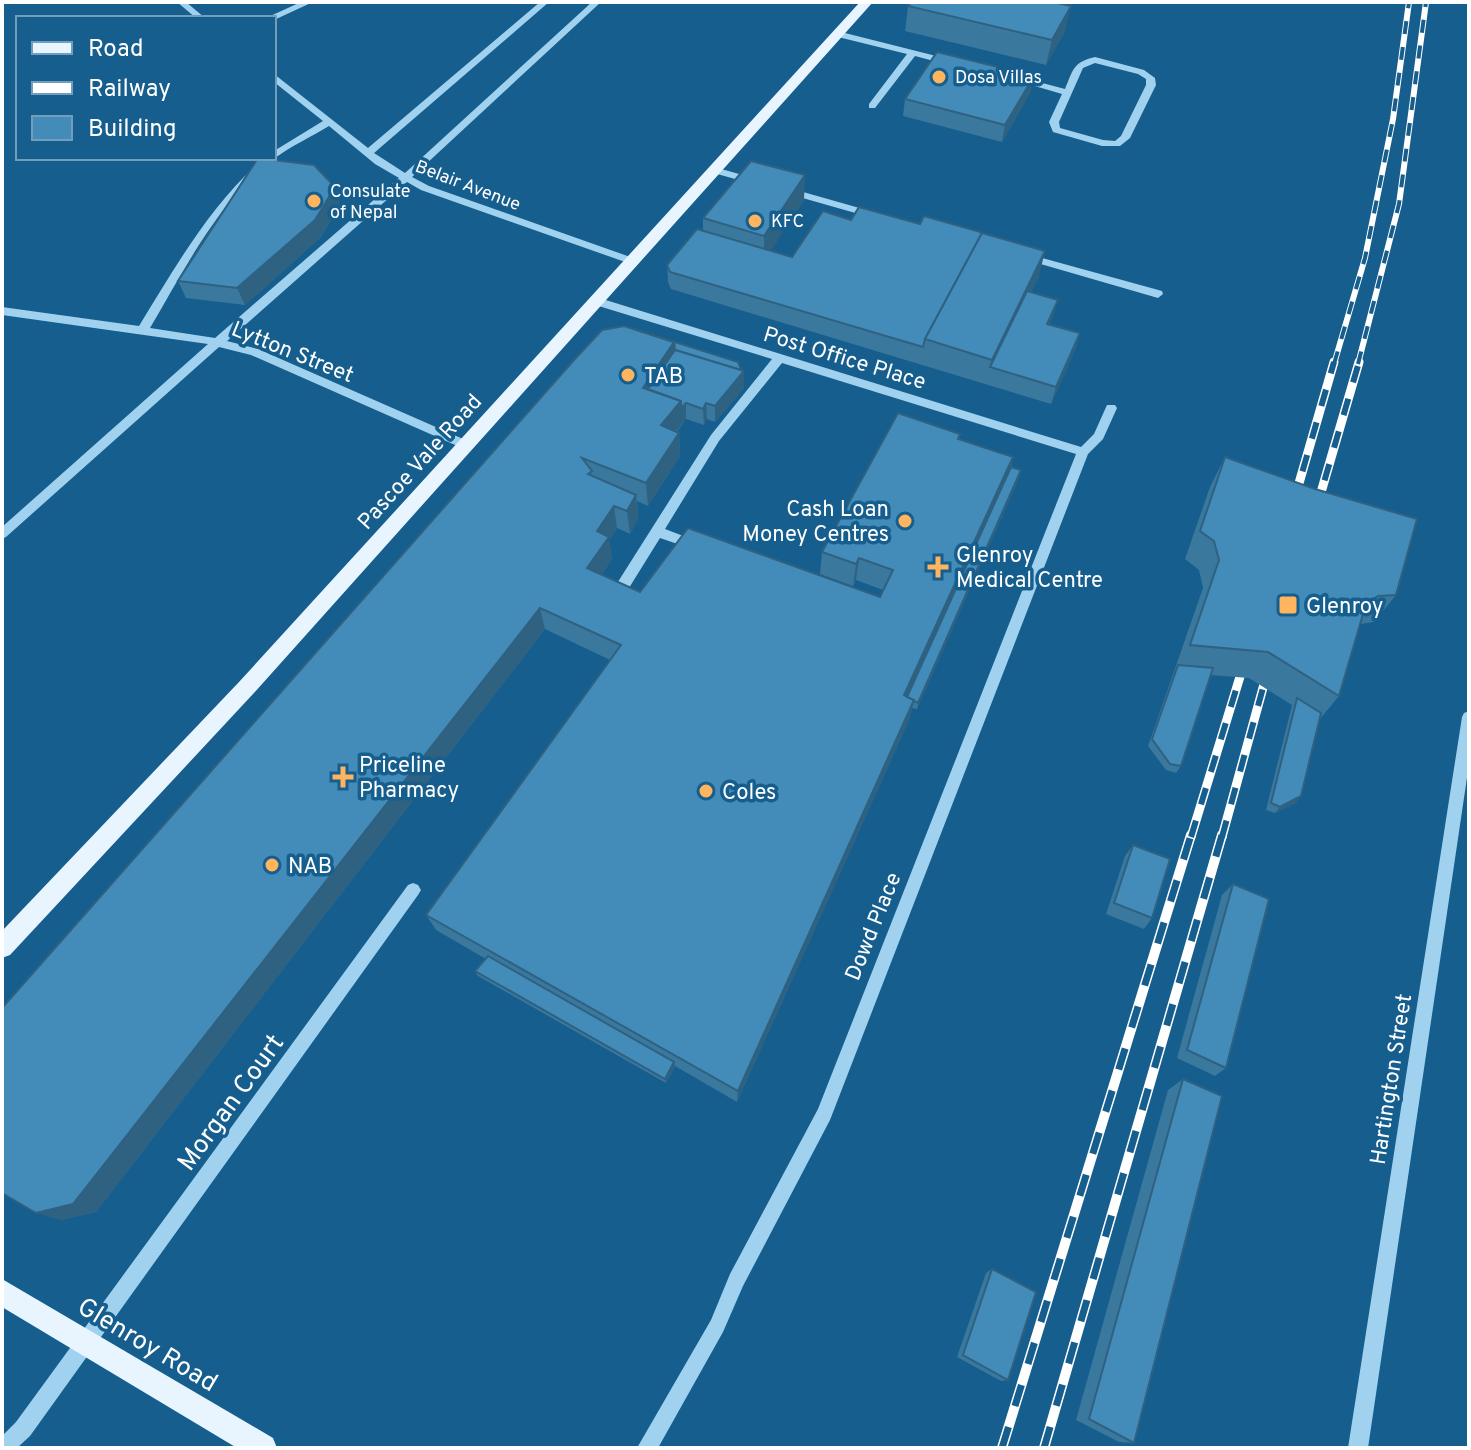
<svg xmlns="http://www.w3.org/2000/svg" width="1471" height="1450" font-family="Overpass,sans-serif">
	<rect width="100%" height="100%" fill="#165e8d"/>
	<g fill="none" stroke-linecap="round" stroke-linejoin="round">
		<!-- minor -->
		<g fill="#a0d2f0" fill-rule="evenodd">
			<path d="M177,2H186L205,18H196Z"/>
			<path d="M301,2H313L274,20L266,18Z"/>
			<path d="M540,2H549L374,153L405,173L592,2H601L412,177L429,186L636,259V263H628L421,190L407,182L227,341L258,349L470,442L472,445L470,448H462L251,355L219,347L6,537L2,539V527L208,344L2,315V307L139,326C176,266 210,205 264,158H274V151L323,121L274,82V74L368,148ZM329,126L375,164L399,178L215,338L150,328C185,269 219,199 275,158C291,146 311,137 329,126Z"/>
			<path d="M837,31L952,60L954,62L949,65L915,56L875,108H869V104L907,54L834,36V32Z"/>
			<path d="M1095,57L1144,70L1155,78L1156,85L1130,138L1120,146H1102L1053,132L1049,122L1062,94L1011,79L1016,76L1065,89C1073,70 1073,62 1095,57ZM1095,63L1138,74L1146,79V85L1121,136L1115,141L1103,140L1060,128L1059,122L1083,68Z"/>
			<path d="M714,167L757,179L758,181L753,184L710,172L709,170Z"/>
			<path d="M789,188L877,213L878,215L873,218L785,193L784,191Z"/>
			<path d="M1024,253L1162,291L1163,294L1158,298L1020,258L1019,256Z"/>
			<path d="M596,297L1081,447L1094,434L1107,405H1115L1117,408L1103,439L1088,454L830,1120L743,1286L723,1332L658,1448H637L711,1320L730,1274L818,1109L1076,454L782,363L719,441L665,529L699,542L701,545L699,548L695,550L660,538L619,604L614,605L607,600L609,596L711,435L772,359L592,304L591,301Z"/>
			<path d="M1469,711V764L1368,1448H1348L1462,717L1464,713Z"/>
			<path d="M413,883L418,885L421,890L418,895L30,1436L17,1448H2V1436L16,1422L408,885Z"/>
		</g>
		<!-- major -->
		<g fill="#e8f5ff" fill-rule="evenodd">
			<path d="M860,2H873L253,694L10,955L2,958V931L239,682Z"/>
			<path d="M2,1279L273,1438L277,1448H237L2,1307Z"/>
		</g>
		<defs>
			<g id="rail-far2">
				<path d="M1334,364L1365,258L1393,119L1409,2"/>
				<path d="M1358,364L1399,204L1426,2"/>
			</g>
			<g id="rail-far1">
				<path d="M1293,504L1334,362"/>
				<path d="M1315,513L1359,362"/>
				<path d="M1191,837L1246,657"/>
				<path d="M1222,837L1269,666"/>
			</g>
			<g id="rail">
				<path d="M1002,1448L1191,835"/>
				<path d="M1044,1448L1222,835"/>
			</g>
		</defs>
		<!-- rail-far2 casing -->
		<use href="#rail-far2" stroke="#fff" stroke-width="6"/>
		<!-- rail-far1 casing -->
		<use href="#rail-far1" stroke="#fff" stroke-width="9"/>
		<!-- rail casing -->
		<use href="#rail" stroke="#fff" stroke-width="10"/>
		<!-- rail-far2 -->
		<use href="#rail-far2" stroke="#165e8d" stroke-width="4" stroke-dasharray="13" stroke-linecap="butt"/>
		<!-- rail-far1 -->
		<use href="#rail-far1" stroke="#165e8d" stroke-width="6" stroke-dasharray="17" stroke-linecap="butt"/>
		<!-- rail -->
		<use href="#rail" stroke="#165e8d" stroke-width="7" stroke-dasharray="22" stroke-linecap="butt"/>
	</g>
	<!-- wall -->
	<g fill="#3a789e">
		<path d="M908,6L1065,31L1046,65L905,31Z"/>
		<path d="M1034,76L1030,93L1002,142L903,116L905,99Z"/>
		<path d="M804,200L770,251L792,257L1039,276L1031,292L1058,300L1050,324L1080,333L1075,350L1051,404L671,289L668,282L667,265L703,231V218Z"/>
		<path d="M340,204L321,237L245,305L186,298L178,281Z"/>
		<path d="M574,360L744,371V388L715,422L707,419L704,425L686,419L677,432L679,433L680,456L648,506L637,501L638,518L630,534L617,528L609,540L612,559L601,575L640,592L880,597L883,590L856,580L853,586L820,574L822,552L959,438L962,440L1013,457L1011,467L1021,470L1019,478L917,709L912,708L909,720L737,1102L675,1066L666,1083L478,976L475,971L486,959L436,930L426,915L610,660L545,629L96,1212L60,1220Z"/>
		<path d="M1225,457L1396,595L1374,622L1360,624L1339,696L1320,719L1296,803L1275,813L1266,810L1292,705L1249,678L1210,675L1181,766L1176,773L1166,770L1148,746L1203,588L1199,570L1185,559L1210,487Z"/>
		<path d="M1133,845L1152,918L1144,929L1106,914L1125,856Z"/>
		<path d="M1233,884L1226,1068L1215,1076L1177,1058L1222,895Z"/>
		<path d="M1183,1079L1134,1443L1119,1442L1076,1420L1168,1090Z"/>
		<path d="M992,1269L1008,1380L1001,1381L957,1357L986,1273Z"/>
	</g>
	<!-- shaded-wall -->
	<g fill="#2f6181">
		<path d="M1071,6L1065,31L1046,65L1052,40Z"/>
		<path d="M1034,76L1030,93L1002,142L1005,125Z"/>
		<path d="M805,175L804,200L764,261V236Z"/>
		<path d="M335,187L340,204L321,237L245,305L237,288Z"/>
		<path d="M1045,251L1039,276L993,368L990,367L992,360Z"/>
		<path d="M1058,300L1053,317L1043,340L1047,324Z"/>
		<path d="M1080,333L1075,350L1051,404L1056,387Z"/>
		<path d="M674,342L676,366L654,399L643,388Z"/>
		<path d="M744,371V388L715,422V406Z"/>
		<path d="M681,401L686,403V419L663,448L661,425Z"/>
		<path d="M706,403L707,419L704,425L703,409Z"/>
		<path d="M679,433L680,456L648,506L646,483Z"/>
		<path d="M1013,457L1007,480L906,698L904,695Z"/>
		<path d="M1021,470L1019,478L917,709L918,703Z"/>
		<path d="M636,495L638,518L630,534L627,511Z"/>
		<path d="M614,506L617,528L609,540L612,559L590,590L587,568L597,531Z"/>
		<path d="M859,558L856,580L853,586L856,564Z"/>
		<path d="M1378,596L1356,624L1366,604Z"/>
		<path d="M540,608L545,629L96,1212L60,1220L36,1213Z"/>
		<path d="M914,700L909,720L737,1102L738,1091Z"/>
		<path d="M1301,796L1296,803L1275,813L1280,807Z"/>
		<path d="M674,1062L675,1066L666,1083L665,1079Z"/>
	</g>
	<!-- building -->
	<g fill="#438bb8" stroke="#2f6181" stroke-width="2">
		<path d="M911,2H1053L1071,6L1052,40L908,6Z"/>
		<path d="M937,52L1034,76L1005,125L905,99Z"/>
		<path d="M258,158L314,165L335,187L315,220L237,288L178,281Z"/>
		<path d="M751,161L805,175L764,236L703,218Z"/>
		<path d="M859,207L920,224L924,216L984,233H982L925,339L923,347L670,272L667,265L697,229L792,257L823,211L851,220Z"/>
		<path d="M982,233L1045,251L992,360L925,339Z"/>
		<path d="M1027,291L1058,300L1047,324L1080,333L1056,387L990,367Z"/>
		<path d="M624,326L674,342L643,388L681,401L661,425L679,433L646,483L582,458L592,471L588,474L636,495L627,511L614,506L597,531L609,537L587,568L640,592L688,528L880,597L893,570L859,558L856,564L822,552L898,413L960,434L958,439L1013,457L904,695L914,700L738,1091L426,915L621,645L540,608L73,1204L36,1213L2,1193V1008L574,360L602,330Z"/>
		<path d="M634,329L738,362L741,370L675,350L674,342Z"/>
		<path d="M675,350L744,371L715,406L706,403L703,409L686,403L681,408V401L648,389Z"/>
		<path d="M1225,457L1315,489L1417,519L1396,595L1378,596L1366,604L1339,696L1268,652L1190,645L1219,560L1214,541L1200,531Z"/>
		<path d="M1011,467L1021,470L918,703L914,701V700L907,697Z"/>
		<path d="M1178,665L1213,668L1181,766L1170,764L1152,739Z"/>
		<path d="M1297,698L1321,713L1301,796L1280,807L1271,803Z"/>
		<path d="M1133,845L1170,859L1152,918L1114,903Z"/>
		<path d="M1233,884L1269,899L1226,1068L1187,1050Z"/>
		<path d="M488,956L674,1062L665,1079L475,971Z"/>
		<path d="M1183,1079L1222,1096L1134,1443L1089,1419Z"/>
		<path d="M992,1269L1036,1292L1008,1380L963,1355Z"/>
	</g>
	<!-- markers -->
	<g fill="#ffb55e" stroke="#165e8d" stroke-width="3">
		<circle cx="939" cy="77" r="8"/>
		<circle cx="314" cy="201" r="8"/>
		<circle cx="755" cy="221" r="8"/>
		<circle cx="628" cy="375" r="8"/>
		<circle cx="905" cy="521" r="8"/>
		<path d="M934 555h8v8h8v8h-8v8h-8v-8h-8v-8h8z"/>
		<rect x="1278" y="595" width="20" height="20" rx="4"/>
		<path d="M339 765h8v8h8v8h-8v8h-8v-8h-8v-8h8z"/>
		<circle cx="706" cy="791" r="8"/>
		<circle cx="272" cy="865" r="8"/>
	</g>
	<g text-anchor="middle" stroke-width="7" stroke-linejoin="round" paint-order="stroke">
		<!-- far-poi labels -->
		<g font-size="18" fill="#fff" stroke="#165e8d" text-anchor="start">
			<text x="955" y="83">Dosa Villas</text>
			<text x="330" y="197">Consulate<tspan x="330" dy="21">of Nepal</tspan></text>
			<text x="771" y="227">KFC</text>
		</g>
		<!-- far-street labels -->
		<g font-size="18" fill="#fff" stroke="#165e8d">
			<text transform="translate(468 185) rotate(21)" y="6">Belair Avenue</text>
		</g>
		<!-- street labels -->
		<g font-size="22" fill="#fff" stroke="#165e8d">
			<text transform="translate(293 351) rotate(22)" y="8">Lytton Street</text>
			<text transform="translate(845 357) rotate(17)" y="8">Post Office Place</text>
			<text transform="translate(419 461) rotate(-48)" y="8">Pascoe Vale Road</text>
			<text transform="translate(872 926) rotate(-68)" y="8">Dowd Place</text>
			<text transform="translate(1390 1079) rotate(-81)" y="8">Hartington Street</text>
		</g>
		<!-- poi labels -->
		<g font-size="22" fill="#fff" stroke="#165e8d" text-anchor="start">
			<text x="644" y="383">TAB</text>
			<text x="889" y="516" text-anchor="end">Cash Loan<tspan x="889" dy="25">Money Centres</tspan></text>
			<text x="956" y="562">Glenroy<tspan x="956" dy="25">Medical Centre</tspan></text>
			<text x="1306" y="613">Glenroy</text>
			<text x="359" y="772">Priceline<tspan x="359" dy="25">Pharmacy</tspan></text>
			<text x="722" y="799">Coles</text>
			<text x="288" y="873">NAB</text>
		</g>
		<!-- near-street labels -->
		<g font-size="26" fill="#fff" stroke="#165e8d">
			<text transform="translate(230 1102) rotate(-54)" y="9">Morgan Court</text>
			<text transform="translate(148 1344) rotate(31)" y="9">Glenroy Road</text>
		</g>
	</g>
	<!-- border -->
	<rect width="1471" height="1450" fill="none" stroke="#ffffff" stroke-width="8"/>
	<!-- legend -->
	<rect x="16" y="16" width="260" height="144" fill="#165e8d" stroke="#739ebb" stroke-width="2"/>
	<rect x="32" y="42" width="40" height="12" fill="#e8f5ff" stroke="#739ebb" stroke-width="2"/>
	<text x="88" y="56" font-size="24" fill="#ffffff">Road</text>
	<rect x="32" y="82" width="40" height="12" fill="#ffffff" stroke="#739ebb" stroke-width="2"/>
	<text x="88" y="96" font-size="24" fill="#ffffff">Railway</text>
	<rect x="32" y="116" width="40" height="24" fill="#438bb8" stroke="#739ebb" stroke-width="2"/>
	<text x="88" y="136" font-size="24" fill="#ffffff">Building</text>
</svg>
